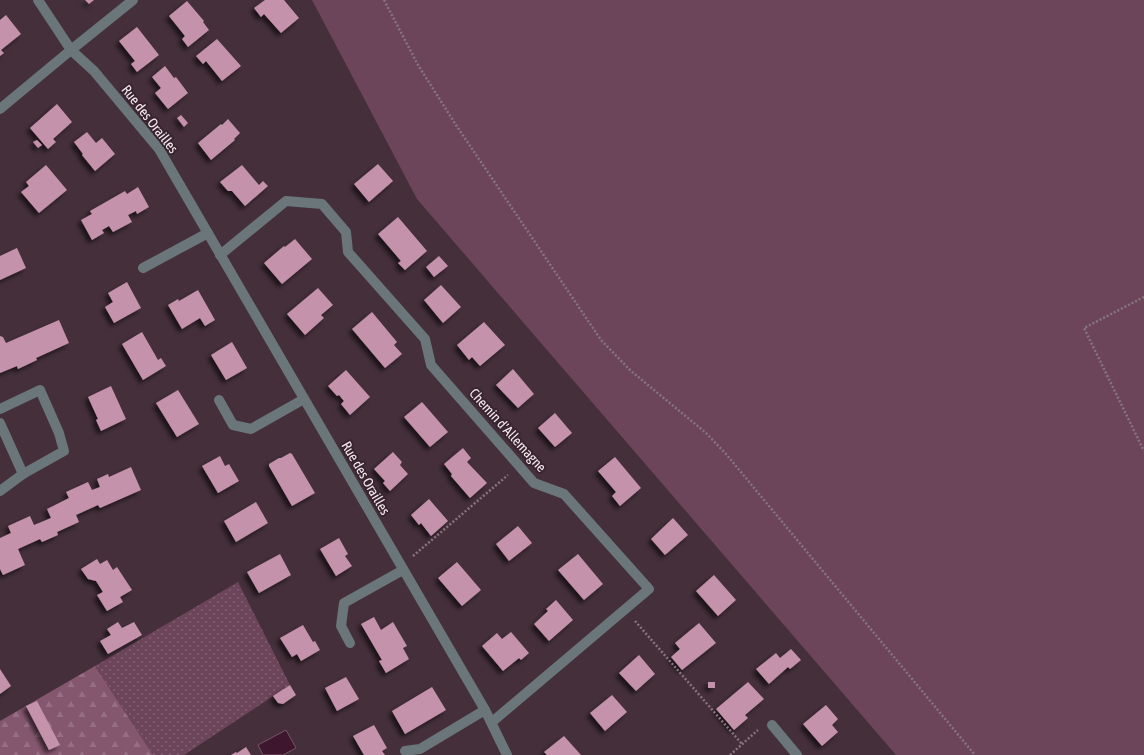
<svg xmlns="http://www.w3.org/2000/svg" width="1144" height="755" font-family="'Asap Condensed',sans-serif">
	<defs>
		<pattern id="green-dots" width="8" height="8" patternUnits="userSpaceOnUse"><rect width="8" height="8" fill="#6c455a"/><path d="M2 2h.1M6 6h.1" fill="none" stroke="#826072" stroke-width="1.8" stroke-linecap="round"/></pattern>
		<pattern id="forest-firs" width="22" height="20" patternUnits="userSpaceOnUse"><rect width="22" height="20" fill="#85576f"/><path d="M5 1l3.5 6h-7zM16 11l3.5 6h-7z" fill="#976f84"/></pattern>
		<filter id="shadow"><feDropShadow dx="-3.5" dy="3.5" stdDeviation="2" flood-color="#0009"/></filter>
	</defs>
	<rect width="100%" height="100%" fill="#442f3a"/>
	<!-- green -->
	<path fill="url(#green-dots)" d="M238,582L290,685L184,755H153L95,666Z"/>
	<!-- forest -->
	<path fill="url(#forest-firs)" d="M95,666L153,755H0V721Z"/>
	<!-- pitch -->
	<path fill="#6c455a" d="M312,0H1144V755H896L417,199Z"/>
	<!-- water -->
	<path fill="#3e162e" stroke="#765568" d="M286,730L296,748L283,755H263L258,745Z"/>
	<!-- building -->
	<g fill="#c592ac" filter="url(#shadow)">
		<path d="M85,0H94L89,4Z"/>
		<path d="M265,0H284L299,18L281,33L264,14L261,17L254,8Z"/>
		<path d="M187,1L204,21L203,22L209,30L188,47L182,39L185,36L169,16Z"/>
		<path d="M6,15L21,34L1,50L4,53L0,56V20Z"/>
		<path d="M137,27L159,55L137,72L131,64L135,61L119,41Z"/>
		<path d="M217,39L241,66L222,81L206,61L203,64L196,56Z"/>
		<path d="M165,66L174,78L176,77L188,93L168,109L155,93L161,88L152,77Z"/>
		<path d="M57,104L72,122L53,139L56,142L48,149L30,128Z"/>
		<path d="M181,115L188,123L184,127L177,118Z"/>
		<path d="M228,119L240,133L234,139L235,140L211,160L198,143L221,124L222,125Z"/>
		<path d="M87,132L96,143L102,138L115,154L95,171L82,155L83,154L74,142Z"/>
		<path d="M37,140L42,145L38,148L33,142Z"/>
		<path d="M378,164L393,181L369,202L354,184Z"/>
		<path d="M46,165L67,190L39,213L21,192L29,186L26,182Z"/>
		<path d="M242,165L259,185L263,181L268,186L245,206L232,191H228L220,182Z"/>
		<path d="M138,187L149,207L137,214L136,211L128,215L132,222L113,232L109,226L102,230L104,233L92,240L81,220L92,214L90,211L125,191L127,194Z"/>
		<path d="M398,217L427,251L405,270L398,263L401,261L378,234Z"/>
		<path d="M295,239L312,259L282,284L264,263L284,246L285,247Z"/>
		<path d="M17,248L26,268L0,280V256Z"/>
		<path d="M439,256L448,266L434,277L426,267Z"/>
		<path d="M127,282L141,308L114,323L105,307L113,302L108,293Z"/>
		<path d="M441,285L461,307L443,323L424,300Z"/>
		<path d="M318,288L333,305L321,315L324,318L305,335L287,314Z"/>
		<path d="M198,290L215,320L205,326L200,318L182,329L168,305L178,299L179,301Z"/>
		<path d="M372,312L397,342L394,345L402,354L385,368L352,329Z"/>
		<path d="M59,320L69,343L36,358L37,360L18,369L17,366L0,373V336L3,337L6,343Z"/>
		<path d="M484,322L505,345L480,366L472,357L469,360L457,345Z"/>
		<path d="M142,332L158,360L161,358L166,366L143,380L122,344Z"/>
		<path d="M232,342L247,368L226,380L211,355Z"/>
		<path d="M513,369L534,394L518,408L496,385Z"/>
		<path d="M346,370L370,397L350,415L341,404L344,401L339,395L337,396L328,386Z"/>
		<path d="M111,386L126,419L101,431L96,420L98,419L88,397Z"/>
		<path d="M178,390L199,424L177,437L156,403Z"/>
		<path d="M422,402L448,432L430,447L404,417Z"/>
		<path d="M555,413L572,433L555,447L538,428Z"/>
		<path d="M463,448L471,458L467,462L487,483L470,498L451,476L452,474L444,464Z"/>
		<path d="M393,452L402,462L400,465L408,474L390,491L383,483L385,481L374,469Z"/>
		<path d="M290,453L292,454L315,493L292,506L269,466V464L279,458H281Z"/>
		<path d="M220,456L225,466L229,464L239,481L218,493L202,466Z"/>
		<path d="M615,457L641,488L620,506L612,496L616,492L598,471Z"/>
		<path d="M131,467L141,490L100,508L98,505L76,515L79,522L57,532L58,535L42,542L40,539L18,549L25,565L3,575L0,569V538L11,533L8,526L30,516L34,525L51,518L47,509L69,498L66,492L88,482L92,490L100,487L97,479L108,474L109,477Z"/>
		<path d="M429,499L448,521L431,536L421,523L419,525L411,515Z"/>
		<path d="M256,502L268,523L236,542L224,521Z"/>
		<path d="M673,518L688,535L665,555L651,539Z"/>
		<path d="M518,526L532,543L509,561L496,544Z"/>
		<path d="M339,538L348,554L345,556L352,566L336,576L320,549Z"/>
		<path d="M280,554L291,575L259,593L247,572Z"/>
		<path d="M578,554L603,584L584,600L558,570Z"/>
		<path d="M97,559L100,564L107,560L113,570L117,567L132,590L120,597L123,602L107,611L97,595L103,592L96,581L88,579L81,569Z"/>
		<path d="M457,562L481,590L462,606L438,578Z"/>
		<path d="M714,575L736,600L718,616L696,591Z"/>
		<path d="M556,600L573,620L549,641L534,624L548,611L546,609Z"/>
		<path d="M374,617L381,630L393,622L407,646L403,648L409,659L386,673L379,661L382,660L361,624Z"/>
		<path d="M118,622L122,628L134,622L142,635L108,654L100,641L111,635L107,629Z"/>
		<path d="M699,623L716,643L682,670L671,657L680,649L675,643Z"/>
		<path d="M303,625L313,642L315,641L320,650L301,661L297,654L292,657L280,638Z"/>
		<path d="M511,632L529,653L521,660L519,658L503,671L482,646L497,633L502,639Z"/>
		<path d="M791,649L801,660L790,669L788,667L769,684L756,669L776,653L780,658Z"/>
		<path d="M639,655L655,674L636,691L619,673Z"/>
		<path d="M0,669L11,686L0,694Z"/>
		<path d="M346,677L359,699L337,711L325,688Z"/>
		<rect x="708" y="682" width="7" height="6"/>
		<path d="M748,682L764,699L745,715L748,718L734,730L716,709Z"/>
		<path d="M290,685L296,695L283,704L278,703L273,696Z"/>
		<path d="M432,687L446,710L405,734L392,711Z"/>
		<path d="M612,695L627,712L605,731L590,713Z"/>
		<path d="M37,701L60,745L49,750L26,706Z"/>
		<path d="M826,705L838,719L832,725L838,732L822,746L803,724Z"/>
		<path d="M374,725L387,748L382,751L385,755H364L353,736Z"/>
		<path d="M564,736L581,755H547L544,752Z"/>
		<path d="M246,747L251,755H231L236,752L237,753Z"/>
	</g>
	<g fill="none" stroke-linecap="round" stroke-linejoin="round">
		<!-- path -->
		<g stroke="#87757e" stroke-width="2.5" stroke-dasharray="2 2" stroke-linecap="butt">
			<path d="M384,0L418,65L456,125L601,340L631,371L706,433L726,454L975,755"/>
			<path d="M1144,297L1084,328L1144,451"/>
			<path d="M413,556L508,475"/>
			<path d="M635,621L742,744"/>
			<path d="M730,755L758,730"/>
		</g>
		<!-- minor -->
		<g stroke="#6a7679" stroke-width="10">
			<path d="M133,0L71,50L94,71L159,149L485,710L507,755"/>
			<path d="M0,109L71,50L38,0"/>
			<path d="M220,255L286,201L322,204L346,232L348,252L425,339L431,365L534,483L564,494L649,589L492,722"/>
			<path d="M143,268L208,233"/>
			<path d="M219,400L233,425L251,429L304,399"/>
			<path d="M0,409L40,390L59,433L64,451L23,474L0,491"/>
			<path d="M0,423L23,474"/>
			<path d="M350,643L341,626L344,603L403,570"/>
			<path d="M772,725L797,755"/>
			<path d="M405,751L420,749L485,710"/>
		</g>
	</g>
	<g text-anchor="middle" stroke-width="4" stroke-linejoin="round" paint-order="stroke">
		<!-- street labels -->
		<g font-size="14" fill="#f7e9f0" stroke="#392530">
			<text transform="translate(150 119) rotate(52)" y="5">Rue des Orailles</text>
			<text transform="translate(508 430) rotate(48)" y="5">Chemin d'Allemagne</text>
			<text transform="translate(366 478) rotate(60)" y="5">Rue des Orailles</text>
		</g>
	</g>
</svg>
